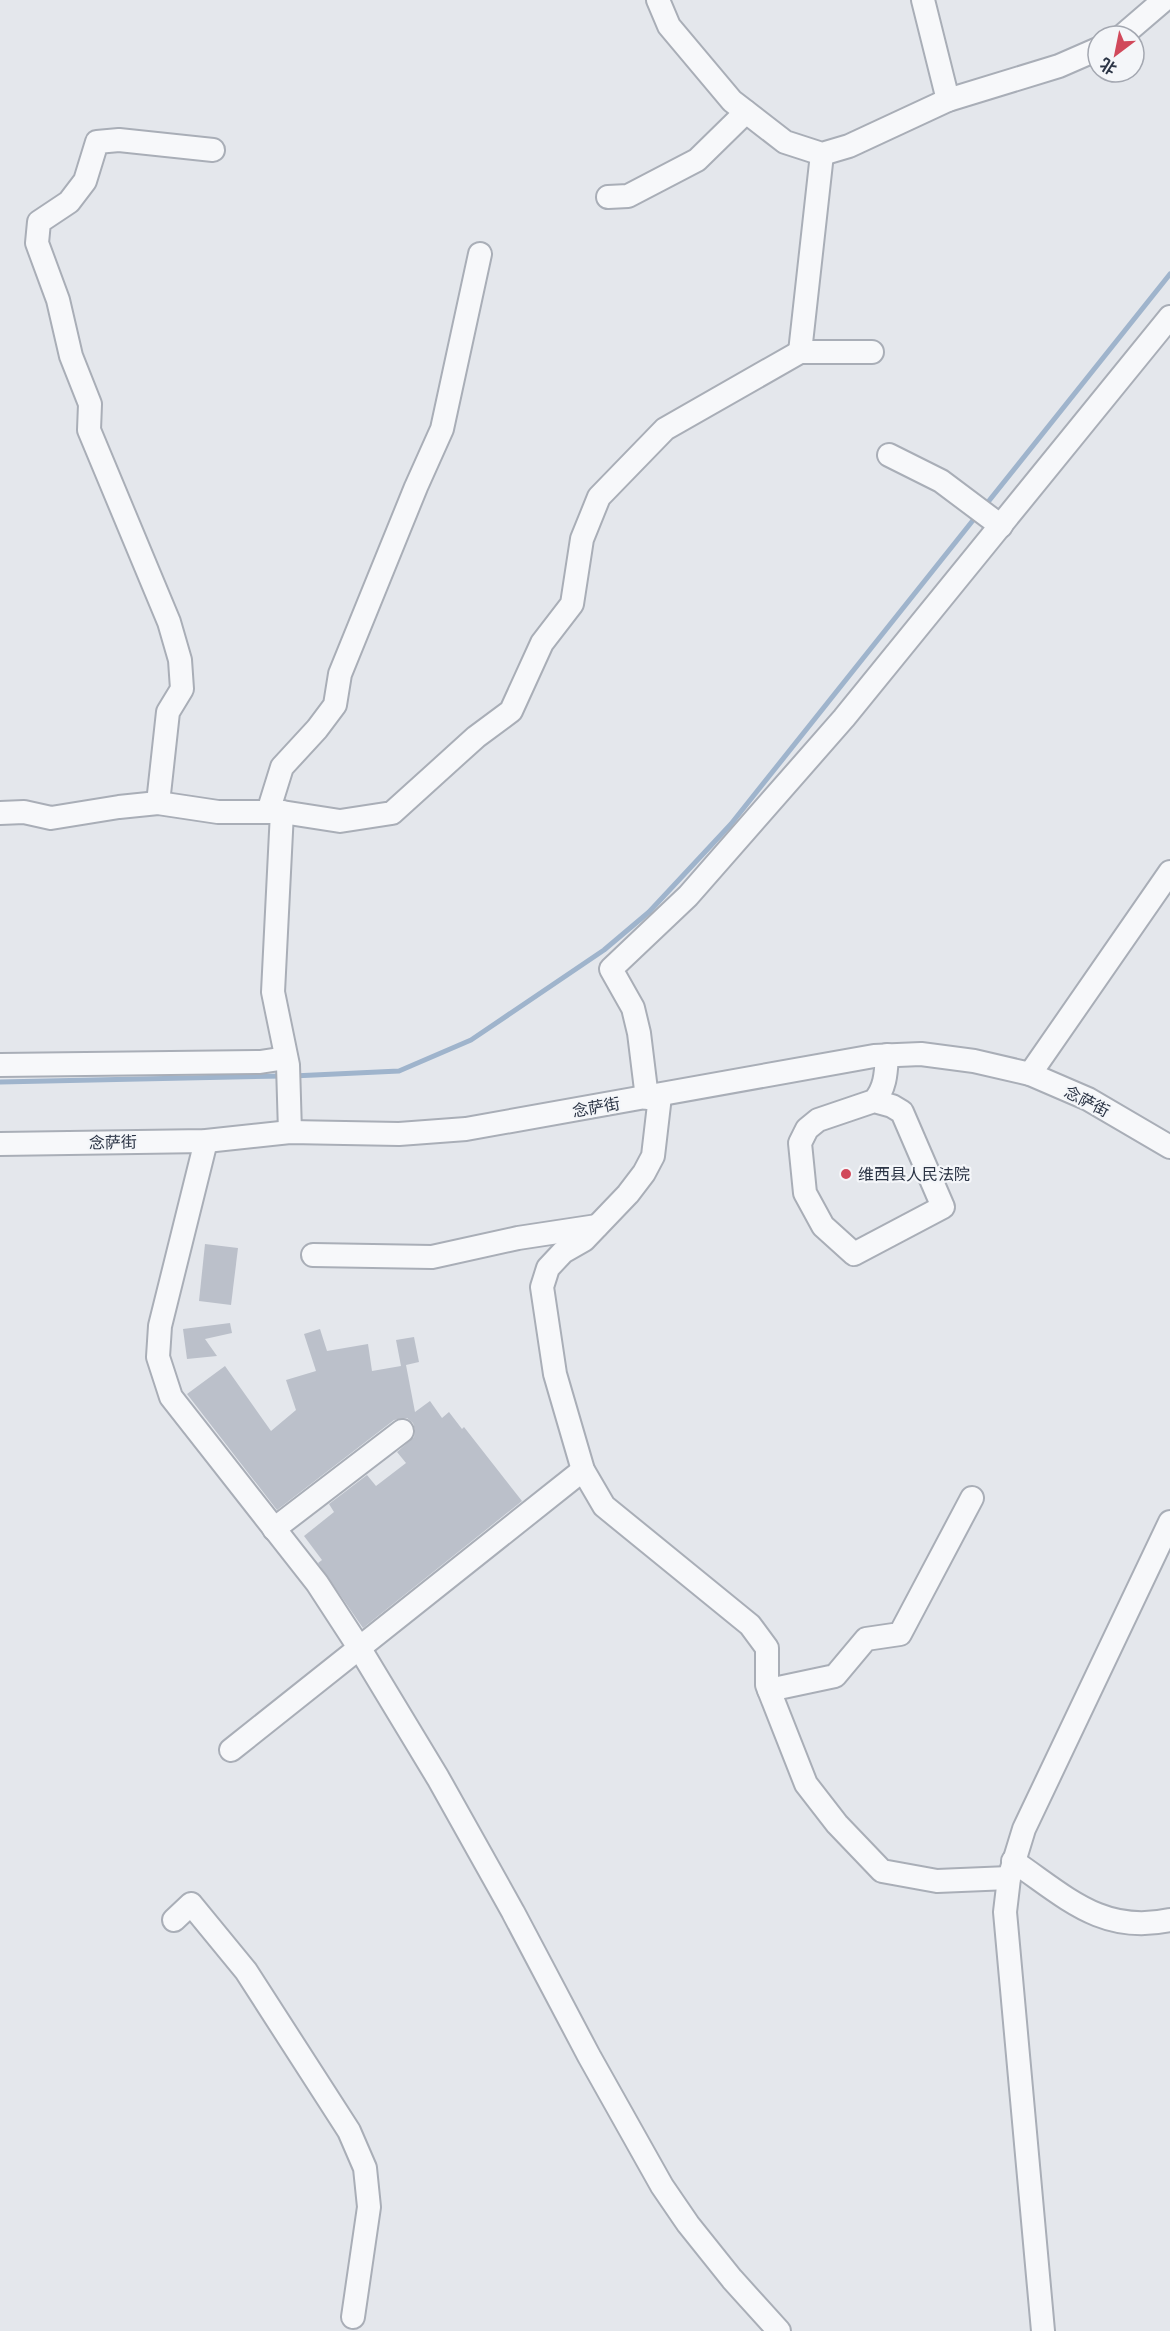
<svg xmlns="http://www.w3.org/2000/svg" width="1170" height="2331" font-family="Quicksand,'Noto Sans SC',sans-serif">
	<rect width="100%" height="100%" fill="#e4e7ec"/>
	<g fill="none" stroke-linecap="round" stroke-linejoin="round">
		<!-- stream -->
		<g stroke="#9fb4cc" stroke-width="5">
			<path d="M984,507L1170,274"/>
			<path d="M293,1076L399,1071L471,1040L604,950L649,912L731,824L978,514"/>
			<path d="M0,1082L283,1076"/>
		</g>
	</g>
	<!-- building -->
	<g fill="#bbc0ca">
		<path d="M205,1244L238,1248L231,1305L199,1301Z"/>
		<path d="M230,1323L232,1333L205,1339L217,1356L187,1359L183,1329Z"/>
		<path d="M320,1329L327,1351L368,1344L372,1371L401,1366L396,1340L414,1337L419,1362L406,1365L415,1412L430,1401L442,1418L449,1412L462,1429L464,1427L522,1501L363,1628L318,1563L322,1560L304,1536L334,1512L329,1504L367,1475L376,1486L406,1463L397,1452L414,1437L415,1430L413,1423L407,1418L394,1420L277,1510L187,1394L225,1366L271,1431L296,1410L286,1380L316,1371L304,1334Z"/>
	</g>
	<g fill="none" stroke-linecap="round" stroke-linejoin="round">
		<defs>
			<g id="minor">
				<path d="M658,0L669,26L732,101L785,142L822,154L849,146L948,100L1059,66L1098,49"/>
				<path d="M923,0L948,100"/>
				<path d="M1122,36L1164,0"/>
				<path d="M608,197L628,196L697,160L746,112"/>
				<path d="M800,352L822,154"/>
				<path d="M889,455L941,481L1001,526"/>
				<path d="M158,803L168,712L182,689L180,660L169,622L89,430L90,404L71,356L58,300L37,243L39,222L69,202L85,181L97,142L119,140L213,150"/>
				<path d="M268,812L282,767L317,729L335,705L340,674L416,487L442,429L480,254"/>
				<path d="M282,812L273,992L288,1065L290,1132"/>
				<path d="M0,813L24,812L51,818L119,807L158,803L218,812H282L340,821L392,813L476,737L511,711L542,643L572,604L582,539L599,497L665,429L800,352H872"/>
				<path d="M0,1065L260,1062L286,1058"/>
				<path d="M1030,1074L1170,872"/>
				<path d="M660,1096L653,1156L644,1173L628,1194L584,1240L563,1252L548,1268L542,1287L555,1374L583,1470L604,1506L750,1625L767,1648V1685L806,1784L837,1824L882,1871L937,1881L1009,1878"/>
				<path d="M647,1098L639,1033L633,1008L611,969L688,896L844,718L1170,317"/>
				<path d="M874,1101L892,1106L902,1112L943,1207L854,1254L823,1226L805,1193L800,1143L807,1129L818,1120L874,1101C886,1088 886,1071 887,1055"/>
				<path d="M206,1141L160,1326L158,1357L171,1397L317,1583L360,1649L438,1778L513,1912L589,2056L662,2186L688,2224L732,2279L779,2331"/>
				<path d="M0,1144L206,1141L290,1132L399,1134L466,1129L874,1056L921,1054L974,1061L1030,1074L1088,1099L1170,1147"/>
				<path d="M313,1255L432,1257L518,1238L597,1226"/>
				<path d="M274,1529L402,1431"/>
				<path d="M769,1690L835,1676L866,1639L900,1634L972,1498"/>
				<path d="M231,1750L583,1470"/>
				<path d="M1013,1861C1065,1896 1102,1935 1170,1920"/>
				<path d="M174,1920L191,1904L246,1971L349,2131L365,2168L369,2207L353,2317"/>
				<path d="M1043,2331L1005,1912L1009,1878L1024,1829L1170,1522"/>
			</g>
		</defs>
		<!-- minor casing -->
		<use href="#minor" stroke="#a9aeb7" stroke-width="26"/>
		<!-- minor -->
		<use href="#minor" stroke="#f7f8fa" stroke-width="22"/>
	</g>
	<!-- markers -->
	<circle fill="#d1495b" stroke="#f4f6f9" stroke-width="2" cx="846" cy="1174" r="6"/>
	<g text-anchor="middle" stroke-width="4.5" stroke-linejoin="round" paint-order="stroke">
		<!-- street labels -->
		<g font-size="16" fill="#2b3445" stroke="#f4f6f9">
			<text transform="translate(1087 1101) rotate(27)" y="6">念萨街</text>
			<text transform="translate(596 1107) rotate(-10)" y="6">念萨街</text>
			<text transform="translate(113 1142) rotate(-1)" y="6">念萨街</text>
		</g>
		<!-- poi labels -->
		<g font-size="16" fill="#2b3445" stroke="#f4f6f9" text-anchor="start">
			<text x="858" y="1180">维西县人民法院</text>
		</g>
	</g>
	<!-- north arrow -->
	<g transform="translate(1116 54) rotate(212)"><circle r="28" fill="#f4f6f9" stroke="#a4a8b1" stroke-width="1.5"/>
	<path d="M0-4.5L10 22L0 15L-10 22Z" fill="#d1495b"/>
	<text y="-9" font-size="16" font-weight="bold" text-anchor="middle" fill="#2b3445">北</text>
	</g>
</svg>
